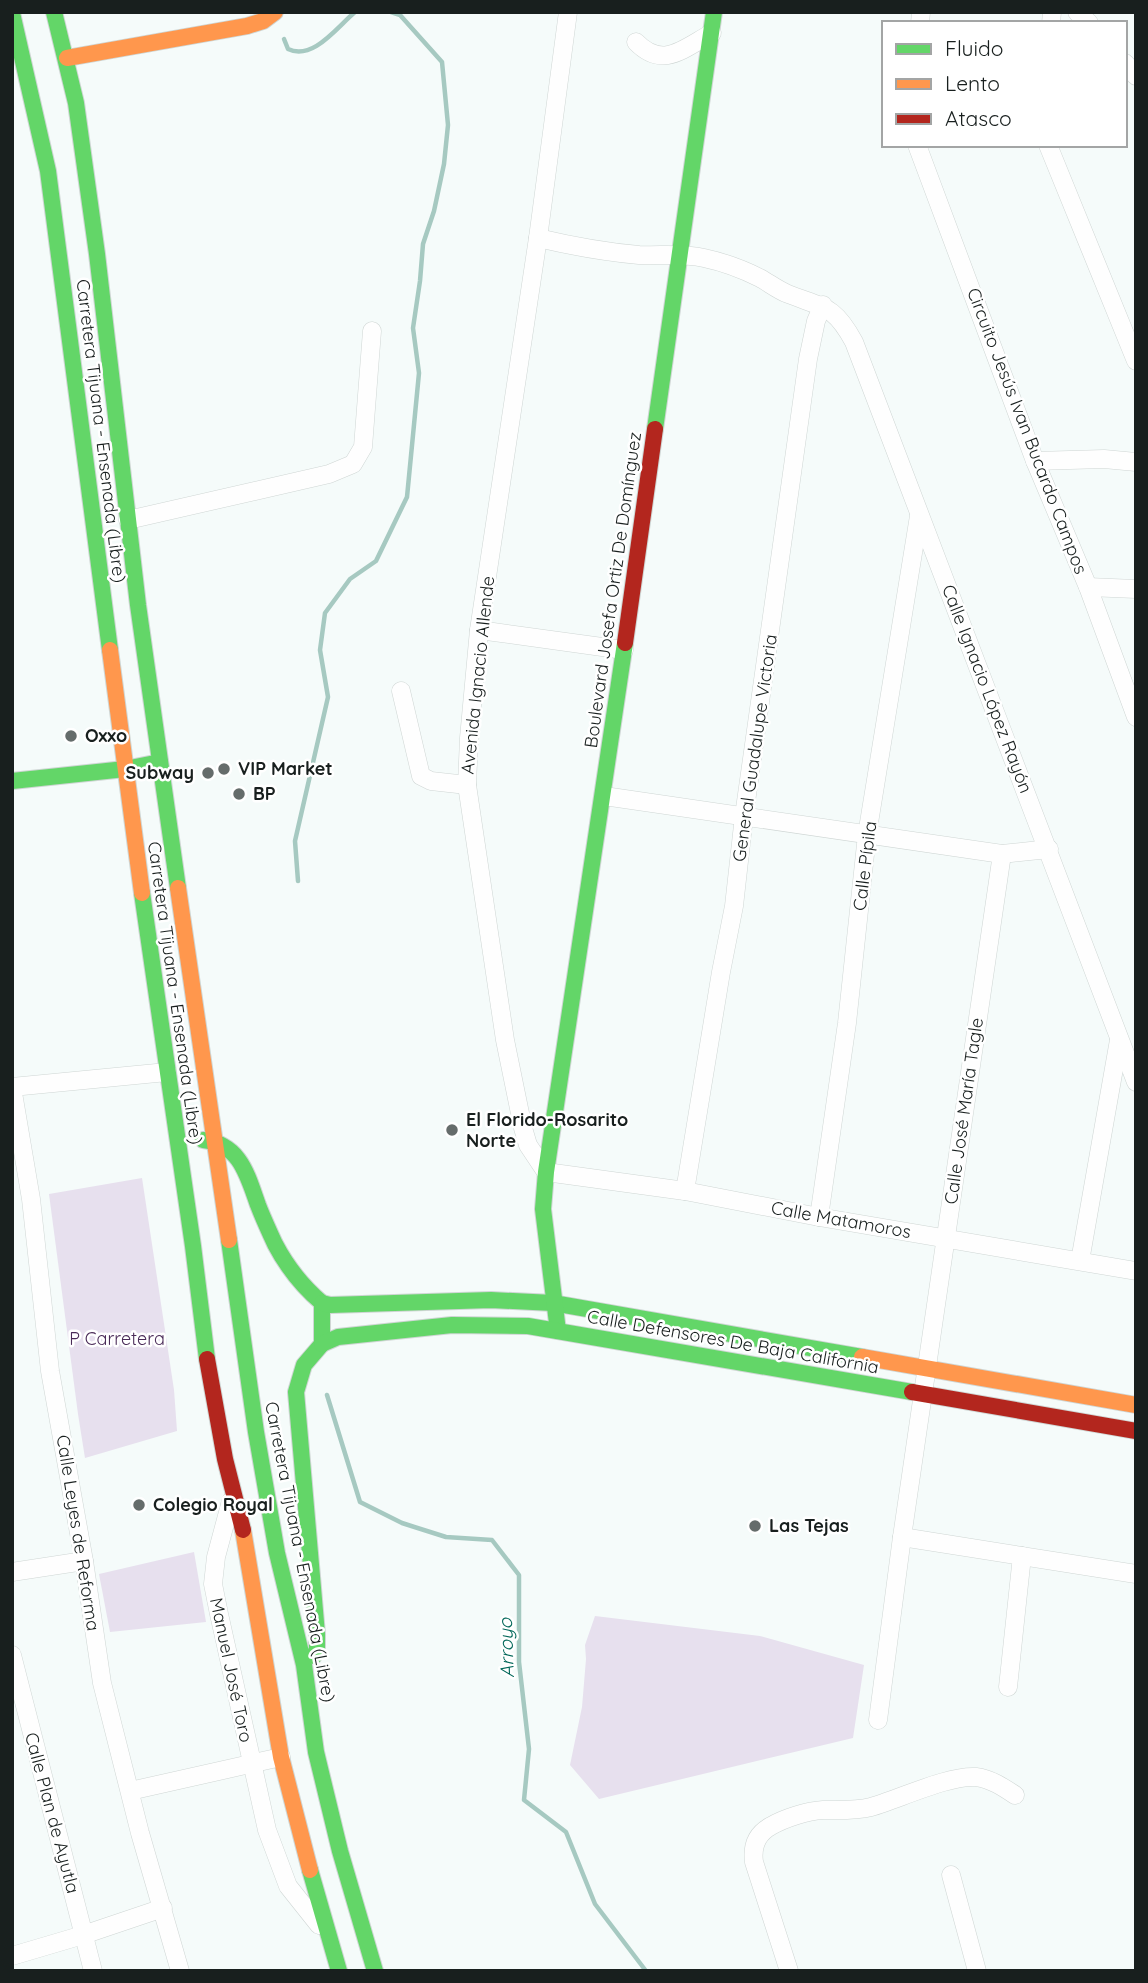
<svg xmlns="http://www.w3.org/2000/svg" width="1148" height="1983" font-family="Quicksand,sans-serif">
	<rect width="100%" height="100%" fill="#f5fbfa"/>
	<!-- green -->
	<g fill="#e7e0ee">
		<path d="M142,1178L174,1390L177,1431L85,1458L78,1414L49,1194Z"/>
		<path d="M194,1552L206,1622L110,1632L99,1574Z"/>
		<path d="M595,1616L760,1636L864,1665L853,1738L599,1799L570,1765L582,1707L586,1659L585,1645Z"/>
	</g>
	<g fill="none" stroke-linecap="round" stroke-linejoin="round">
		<!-- stream -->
		<g stroke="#a6c9c1" stroke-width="4.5">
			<path d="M284,39L288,49C313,61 337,27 355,12"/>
			<path d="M298,881L295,841L328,697L320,650L325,613L350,579L376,561L407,497L419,373L413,328L420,281L423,244L434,211L444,164L448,125L442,62L400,15L391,12"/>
			<path d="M327,1395L360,1502L402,1523L446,1537L492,1540L519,1575V1662L529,1749L524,1800L566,1832L595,1904L646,1971"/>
		</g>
		<defs>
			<g id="street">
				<path d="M568,12L538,238L479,630L469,738L467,785L505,1040L523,1128L528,1145L546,1172L685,1191L819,1217L1136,1271"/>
				<path d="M1077,12L1089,23"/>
				<path d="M920,23L921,12"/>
				<path d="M1051,23L1052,12"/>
				<path d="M636,42C663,70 684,48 712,33"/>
				<path d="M1125,63L1136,76"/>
				<path d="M917,145L1035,461L1088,587L1136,717"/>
				<path d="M1048,145L1136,361"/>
				<path d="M538,238C572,246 604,252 639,255C661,256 682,253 704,258C723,262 742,269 760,278C769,283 778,290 788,294C824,308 834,305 854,342L1136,1082"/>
				<path d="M1035,461L1104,459L1136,462"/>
				<path d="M128,520L329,474L353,464L363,447L372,331"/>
				<path d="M1088,587L1136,589"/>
				<path d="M479,630L624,650"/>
				<path d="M401,691L421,776L431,781L467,785"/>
				<path d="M604,796L1002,854L1049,849"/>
				<path d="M12,1087L31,1199L50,1371L84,1561L102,1683L140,1833L180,1971"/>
				<path d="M12,1087L167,1072"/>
				<path d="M685,1191L721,972L734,906L744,816L808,359L816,321L823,305"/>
				<path d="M819,1217L847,1023L867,835L919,516"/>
				<path d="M1080,1261L1119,1040"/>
				<path d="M231,1501L216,1557L213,1584L219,1614L267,1830L288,1886L319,1925"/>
				<path d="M902,1537L1136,1574"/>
				<path d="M12,1572L84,1561"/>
				<path d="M12,1655L93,1971"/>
				<path d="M1008,1687L1022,1556"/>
				<path d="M878,1720L902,1537L1002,854"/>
				<path d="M130,1791L281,1757"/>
				<path d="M951,1875L977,1971"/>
				<path d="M12,1956L83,1935L163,1908"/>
				<path d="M789,1971L754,1862C752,1847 756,1834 771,1826C785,1818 807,1811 823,1810C839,1810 856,1811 871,1807C899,1799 949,1775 976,1777C991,1779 1003,1787 1015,1795"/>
			</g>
			<g id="fast">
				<path d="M54,12L76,103L97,254L138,605L178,888"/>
				<path d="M12,13L48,171L110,650"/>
				<path d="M655,429L714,12"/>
				<path d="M12,781L125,769L160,762"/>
				<path d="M142,893L193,1246L207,1359"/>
				<path d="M203,1140C240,1144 247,1174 258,1205C263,1218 269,1231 275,1244C287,1267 302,1286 322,1303V1344L304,1365L296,1392L317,1634V1649L314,1656"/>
				<path d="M229,1240L256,1432L277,1553L304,1665L316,1752L340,1851L375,1971"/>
				<path d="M322,1303L330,1305L491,1300L553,1303L862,1357"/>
				<path d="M558,1331L543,1209L546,1172L625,643"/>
				<path d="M322,1344L338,1337L452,1325L528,1326L912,1392"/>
				<path d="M310,1870L339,1971"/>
			</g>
			<g id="slow">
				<path d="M67,58L247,26L263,21L275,12"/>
				<path d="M110,650L142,893"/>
				<path d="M178,888L229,1240"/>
				<path d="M862,1357L1136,1405"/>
				<path d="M243,1530L281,1757L310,1870"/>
			</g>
			<g id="jam">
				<path d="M625,643L655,429"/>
				<path d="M207,1359L225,1459L243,1530"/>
				<path d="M912,1392L1136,1431"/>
			</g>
		</defs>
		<!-- street casing -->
		<use href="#street" stroke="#cfd6d4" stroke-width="19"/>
		<!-- fast casing -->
		<use href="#fast" stroke="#cfd6d4" stroke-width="18"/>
		<!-- slow casing -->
		<use href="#slow" stroke="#cfd6d4" stroke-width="18"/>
		<!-- jam casing -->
		<use href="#jam" stroke="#cfd6d4" stroke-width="18"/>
		<!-- street -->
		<use href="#street" stroke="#fefefe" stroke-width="18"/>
		<!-- fast -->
		<use href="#fast" stroke="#63d668" stroke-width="16"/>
		<!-- slow -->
		<use href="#slow" stroke="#ff974d" stroke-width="16"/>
		<!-- jam -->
		<use href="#jam" stroke="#b3261e" stroke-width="16"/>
	</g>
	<!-- markers -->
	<g fill="#656c6b" stroke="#fff" stroke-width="2.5">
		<circle cx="71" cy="736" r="7"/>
		<circle cx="224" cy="769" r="7"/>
		<circle cx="208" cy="773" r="7"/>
		<circle cx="239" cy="794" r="7"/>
		<circle cx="452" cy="1130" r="7"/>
		<circle cx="139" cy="1505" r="7"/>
		<circle cx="755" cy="1526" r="7"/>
	</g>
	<g text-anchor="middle" stroke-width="5" stroke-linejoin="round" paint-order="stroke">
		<!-- street labels -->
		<g font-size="18" fill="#181f1e" stroke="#fff">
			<text transform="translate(101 431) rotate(83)" y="6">Carretera Tijuana - Ensenada (Libre)</text>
			<text transform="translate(1027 431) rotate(69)" y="6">Circuito Jesús Ivan Bucardo Campos</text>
			<text transform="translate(613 590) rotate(-82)" y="6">Boulevard Josefa Ortiz De Domínguez</text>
			<text transform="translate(478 675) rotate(-84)" y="6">Avenida Ignacio Allende</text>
			<text transform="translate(987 689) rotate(69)" y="6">Calle Ignacio López Rayón</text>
			<text transform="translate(755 748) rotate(-82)" y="6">General Guadalupe Victoria</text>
			<text transform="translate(865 866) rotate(-83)" y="6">Calle Pípila</text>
			<text transform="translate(175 993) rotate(82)" y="6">Carretera Tijuana - Ensenada (Libre)</text>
			<text transform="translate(964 1111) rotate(-82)" y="6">Calle José María Tagle</text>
			<text transform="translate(841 1220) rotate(10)" y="6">Calle Matamoros</text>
			<text transform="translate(733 1342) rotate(10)" y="6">Calle Defensores De Baja California</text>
			<text transform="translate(78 1533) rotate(81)" y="6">Calle Leyes de Reforma</text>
			<text transform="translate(300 1552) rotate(79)" y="6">Carretera Tijuana - Ensenada (Libre)</text>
			<text transform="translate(231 1670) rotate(78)" y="6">Manuel José Toro</text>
			<text transform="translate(52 1813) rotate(75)" y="6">Calle Plan de Ayutla</text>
		</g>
		<!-- poi labels -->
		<g font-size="18" font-weight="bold" fill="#181f1e" stroke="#fff" text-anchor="start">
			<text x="85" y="742">Oxxo</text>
			<text x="238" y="775">VIP Market</text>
			<text x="194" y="779" text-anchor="end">Subway</text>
			<text x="253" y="800">BP</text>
			<text x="466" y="1126">El Florido-Rosarito<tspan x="466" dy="21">Norte</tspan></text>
			<text x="153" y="1511">Colegio Royal</text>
			<text x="769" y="1532">Las Tejas</text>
		</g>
		<!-- park labels -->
		<g font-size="18" fill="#4a2b58" stroke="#fff">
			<text x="117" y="1345">P Carretera</text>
		</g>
		<!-- water labels -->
		<g font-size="19" font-style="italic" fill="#026759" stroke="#fff">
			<text transform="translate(506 1648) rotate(-92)" y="7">Arroyo</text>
		</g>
	</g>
	<!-- border -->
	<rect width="1148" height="1983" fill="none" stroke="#181f1e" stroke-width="28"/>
	<!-- legend -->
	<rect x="882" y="21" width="245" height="126" fill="#ffffff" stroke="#a3a5a5" stroke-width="2"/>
	<rect x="896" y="44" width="35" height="10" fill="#63d668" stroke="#a3a5a5" stroke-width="2"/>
	<text x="945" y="56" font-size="21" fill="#181f1e">Fluido</text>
	<rect x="896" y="79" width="35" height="10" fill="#ff974d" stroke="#a3a5a5" stroke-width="2"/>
	<text x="945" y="91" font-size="21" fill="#181f1e">Lento</text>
	<rect x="896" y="114" width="35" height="10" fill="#b3261e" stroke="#a3a5a5" stroke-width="2"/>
	<text x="945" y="126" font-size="21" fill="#181f1e">Atasco</text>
</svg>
